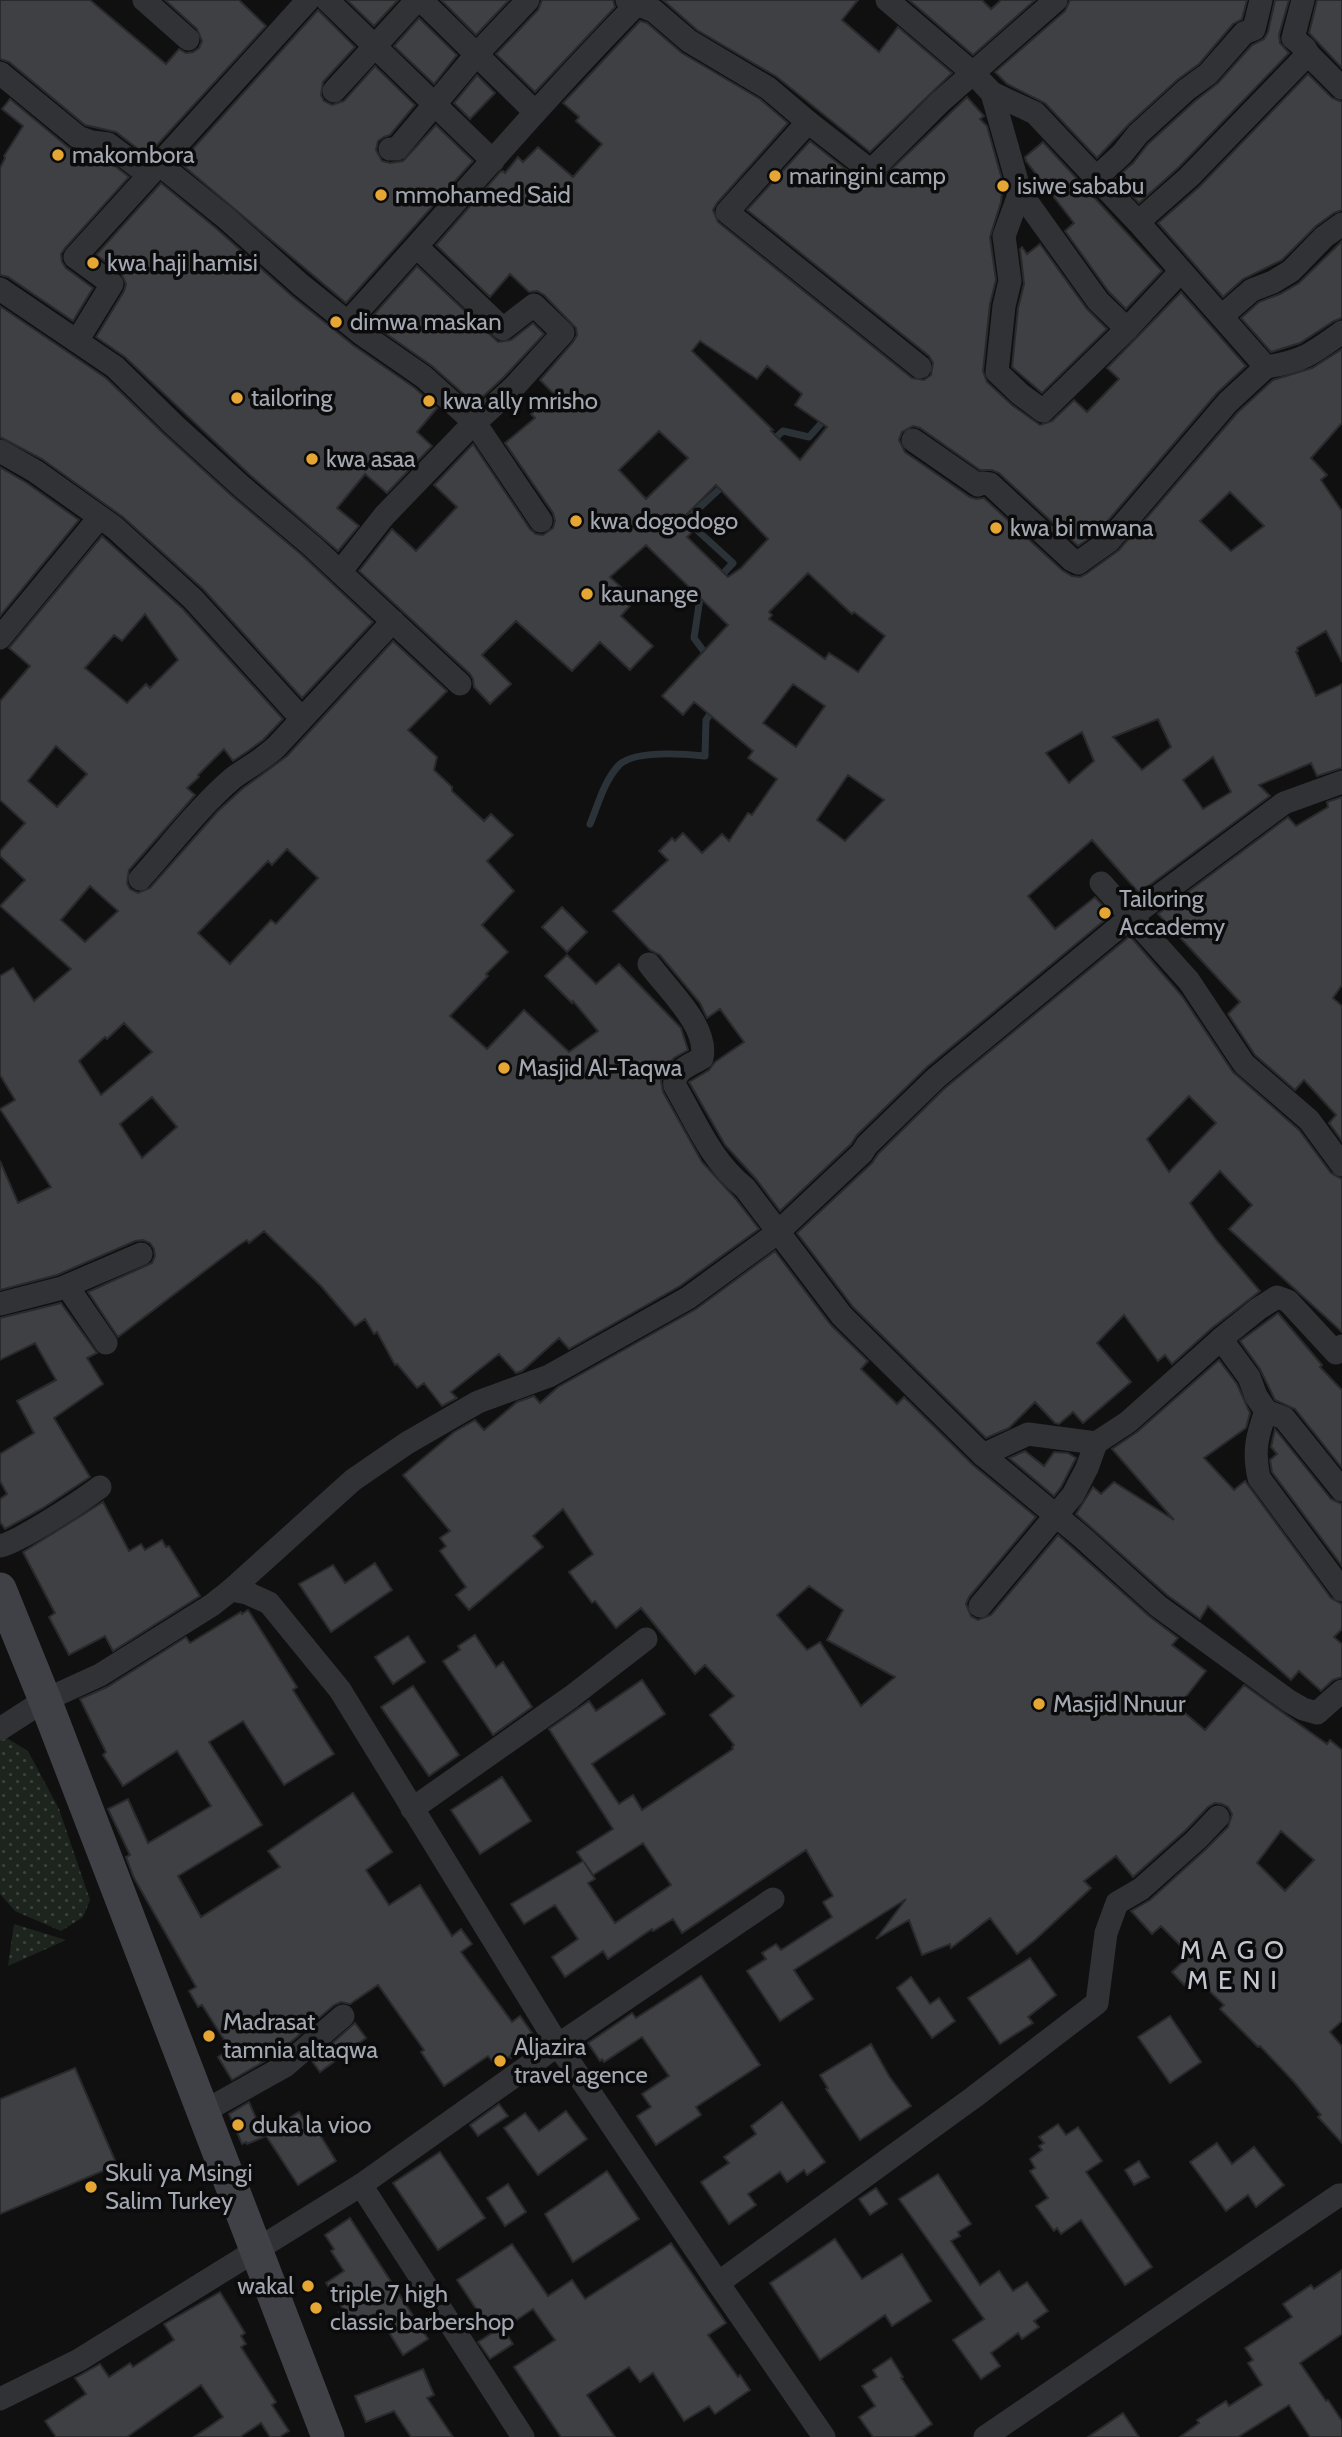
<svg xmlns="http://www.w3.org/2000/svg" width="1342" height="2437" font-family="Cabin,sans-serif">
	<defs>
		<pattern id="grass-dots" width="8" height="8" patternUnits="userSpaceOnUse" patternTransform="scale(1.75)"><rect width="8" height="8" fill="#1d241d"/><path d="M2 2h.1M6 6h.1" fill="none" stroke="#3b413b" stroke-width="1.8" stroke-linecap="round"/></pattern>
	</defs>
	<rect width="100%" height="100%" fill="#101011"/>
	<!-- grass -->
	<g fill="url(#grass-dots)">
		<path d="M0,1734L28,1751L59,1809L90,1900L83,1917L61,1931L15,1911L0,1894Z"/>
		<path d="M14,1924L66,1940L8,1966Z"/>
	</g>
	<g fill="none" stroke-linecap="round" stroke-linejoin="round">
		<!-- stream -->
		<g stroke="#2b3339" stroke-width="7">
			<path d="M771,442L783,431L809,437L826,418"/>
			<path d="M719,578L733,563L686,520L726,483"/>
			<path d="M706,592L700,598L694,638L708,657"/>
			<path d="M590,824C598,805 604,781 619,765C635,750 685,754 705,756L706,720L715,707"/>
		</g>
	</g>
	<!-- building -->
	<g fill="#3f4044" stroke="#2a2a2d" stroke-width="2" fill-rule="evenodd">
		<path d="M0,0H90L166,64L179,49L186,53L193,52L199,48L202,41L197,29L165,0H239L266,26L147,156L116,132L85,125L9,62L0,59Z"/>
		<path d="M347,0H398L374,26Z"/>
		<path d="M441,0H509L476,35Z"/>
		<path d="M542,0H613L615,7L535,92L496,54L538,10Z"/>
		<path d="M663,0H858L842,20L879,52L898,27L952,73L870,152L777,77L697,30Z"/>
		<path d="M909,0H982L991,9L1001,0H1035L973,55Z"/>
		<path d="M1070,0H1247L1242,19L1233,24L1199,64L1177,80L1129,124L1097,158L1045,103L1007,84L995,72L1065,11Z"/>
		<path d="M1275,0H1289L1279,35L1280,43L1289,53L1179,167L1139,203L1116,178L1133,163L1148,144L1195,101L1218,83L1252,45L1264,39L1268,32Z"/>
		<path d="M1317,0H1342V68L1309,33Z"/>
		<path d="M318,10L355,47L323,82L321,95L324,101L332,105L344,101L375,66L415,105L390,135L384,137L378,141L376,150L382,161L390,163L403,161L436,125L473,161L346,303L180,163Z"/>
		<path d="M419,18L457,55L434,84L394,46Z"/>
		<path d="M640,21L647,23L682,53L760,99L788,123L717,203L713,210L718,222L912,378L924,380L931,375L933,363L929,356L747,210L810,141L862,182L869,185L876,184L967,97L984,116L980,119L987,126L1003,183L1001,202L990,237L996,280L990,304L983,371L987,382L1012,405L1040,425L1052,421L1074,400L1087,412L1119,379L1107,368L1181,292L1246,366L1217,393L1099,531L1078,546L999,473L992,470H980L920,428L913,426L902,432L899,440L905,452L970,497L976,499L984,498L1062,570L1072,576L1080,577L1086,574L1119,550L1238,412L1273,380L1312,368L1342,349V423L1311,458L1327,475L1321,480L1342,511V662L1326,631L1297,648L1298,651L1296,652L1316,696L1342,684V768L1317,776L1311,763L1259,785L1270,796L1139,893L1092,840L1028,896L1055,929L1095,897L1111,915L927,1067L857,1135L851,1144L780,1211L756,1179L725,1145L689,1082L709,1070L715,1062L744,1042L720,1009L707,1018L700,1003L660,955L650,950L613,911L668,860L659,851L672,838L675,841L683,833L702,853L722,834L729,841L748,813L752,815L777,779L748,758L753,751L698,705L694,702L683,715L662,696L728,625L646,545L610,577L635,600L621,616L653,646L630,670L600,642L572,671L516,621L482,655L511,684L490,704L474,687L473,679L470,674L359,571L392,529L416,551L457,507L434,485L473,444L530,529L536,534L543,535L553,528L555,521L553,513L505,443L535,418L531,414L554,394L540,380L573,342L577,335L576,328L544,295L537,291L529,292L510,274L490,297L436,245L500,172L503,171L505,173L518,157L523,162L538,147L573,177L602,144L576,121L579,117L563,103ZM700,341L757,379L767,366L802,394L795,405L827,427L800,460L771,431L773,430L692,351ZM659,431L688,458L646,499L619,470ZM716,485L768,539L741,568L728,577L687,537L693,531L681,520ZM1230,492L1264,526L1231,551L1200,521ZM808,573L852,614L854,612L885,636L858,672L829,653L825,659L769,619L772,615L769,612ZM793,684L825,706L796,747L763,723ZM1158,719L1171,747L1142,770L1113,737ZM1082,732L1094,761L1069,783L1046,753ZM1213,757L1231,792L1203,809L1183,780ZM848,775L884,800L845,841L817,820Z"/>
		<path d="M1308,74L1332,98L1342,102V210L1334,213L1316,226L1282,260L1243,279L1223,297L1158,223L1199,187Z"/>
		<path d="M477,75L495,93L470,119L454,103Z"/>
		<path d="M10,99L69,148L87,155L103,157L129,177L65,248L61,254L62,262L66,268L93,288L73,321L8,277L0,275V168L5,158L4,156L23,126L2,109Z"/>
		<path d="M1043,142L1162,271L1126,309L1109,292L1065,231L1074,223L1026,161L1025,157Z"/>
		<path d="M161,183L217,229L292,296L353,345L415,388L437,408L417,432L432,446L387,493L365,474L337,508L359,526L338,551L250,475L125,357L96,337L124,291L126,284L121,273L96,255Z"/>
		<path d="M1342,241V318L1334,321L1300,343L1271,352L1241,318L1259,302L1280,294L1299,283Z"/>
		<path d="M1040,244L1087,309L1107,329L1042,393L1012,367L1018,308L1024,284L1020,249L1022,247L1027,254Z"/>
		<path d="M417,266L498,342L511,340L533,323L544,334L504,377L475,404L432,366L368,321Z"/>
		<path d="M0,306L106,378L164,434L232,496L303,556L373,622L302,698L203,589L123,517L42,459L0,437Z"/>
		<path d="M0,467L27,483L79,520L0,616Z"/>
		<path d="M102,536L183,609L283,719L263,740L248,751L233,761L224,749L198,775L199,777L187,788L195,795L129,870L127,883L130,889L138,893L150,888L218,811L242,789L287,756L393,641L447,691L408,730L437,757L434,770L452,787V791L484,821L491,814L513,835L487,861L514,891L482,925L508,952L486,974L488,976L450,1016L487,1049L524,1010L569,1052L598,1031L573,1001L572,1003L545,976L567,955L596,984L619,964L681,1028L688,1050L674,1058L665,1068L661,1081L663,1092L702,1162L735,1198L759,1229L680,1286L569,1349L559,1338L522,1371L516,1373L499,1354L451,1392L457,1398L442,1406L424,1383L417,1388L397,1364L395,1365L377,1332L374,1334L365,1319L355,1326L321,1286L264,1231L249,1243L247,1240L239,1245L118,1337L88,1292L152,1263L155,1256L154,1249L150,1243L143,1240L135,1241L57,1275L0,1290V1161L18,1203L51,1187L0,1109L15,1100L0,1075V976L13,968L34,1001L71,969L0,906L25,880L0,856V851L25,823L0,800V701L30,666L9,648ZM145,614L178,660L150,688L146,684L127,703L85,668L114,635L122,641ZM56,746L87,774L57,807L28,781ZM287,849L318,878L276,924L271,920L230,964L198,933L268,861L272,865ZM90,886L118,911L85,942L61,920ZM124,1023L152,1052L101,1095L79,1061L105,1037L107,1039ZM152,1097L177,1127L142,1158L120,1124Z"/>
		<path d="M1342,797V985L1333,998L1342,1006V1141L1329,1123L1336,1115L1304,1080L1295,1090L1255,1055L1228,1014L1240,1002L1158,914L1288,817L1296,826L1328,807L1327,802Z"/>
		<path d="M562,907L587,932L567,952L542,927Z"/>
		<path d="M1130,936L1182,996L1233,1072L1299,1130L1331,1173L1342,1179V1332L1229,1229L1252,1205L1220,1171L1190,1203L1217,1241L1260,1291L1212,1328L1172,1364L1165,1355L1158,1361L1124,1315L1097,1343L1131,1382L1083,1423L1073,1412L1059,1424L1055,1423L1035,1402L1009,1428L986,1438L853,1307L797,1233L872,1163L878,1154L945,1088ZM1189,1096L1216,1123L1169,1172L1147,1139Z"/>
		<path d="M775,1251L831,1325L868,1361L861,1369L897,1404L904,1397L973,1465L1036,1517L969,1597L966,1604L971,1616L978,1620L991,1615L1058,1535L1149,1616L1178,1638L1172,1645L1206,1671L1178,1707L1205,1730L1244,1685L1327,1744L1330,1740L1342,1750V2021L1330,2032L1342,2046V2143L1318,2117L1321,2115L1294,2082L1260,2046L1258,2047L1220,2009L1224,2005L1194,1976L1184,1985L1172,1972L1190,1955L1161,1926L1152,1934L1131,1911L1150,1900L1205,1850L1228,1827L1232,1814L1228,1807L1222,1804L1215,1803L1208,1807L1186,1830L1133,1877L1116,1856L1084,1881L1091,1888L1088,1891L1035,1940L1017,1954L990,1918L951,1948L950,1944L922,1955L909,1920L876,1939L906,1899L794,1970L813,1999L780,2021L747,1971L766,1959L762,1953L776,1944L781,1950L832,1917L823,1902L833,1896L806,1850L682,1933L673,1919L653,1931L652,1929L608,1959L603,1951L565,1977L552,1957L578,1939L555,1905L524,1924L511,1904L583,1861L577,1852L613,1829L549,1729L589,1701L596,1711L642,1680L665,1714L592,1764L619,1804L633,1795L642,1810L733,1749L732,1747L734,1745L710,1715L734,1696L705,1665L695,1674L641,1608L616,1628L595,1601L592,1603L569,1572L593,1554L563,1509L533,1536L543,1547L469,1610L456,1595L466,1587L440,1551L446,1546L440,1538L450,1531L403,1475L454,1432L475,1420L484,1430L517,1402L534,1396L540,1403L558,1387L696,1309ZM809,1586L843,1610L827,1640L895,1677L861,1706L820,1642L807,1650L777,1615ZM1281,1831L1314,1860L1285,1891L1257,1863ZM643,1843L671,1885L615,1923L588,1883L595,1879L584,1862L593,1875Z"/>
		<path d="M61,1303L97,1353L87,1358L103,1384L54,1418L90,1477L43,1508L5,1529L0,1522V1499L7,1494L0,1481V1454L34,1433L17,1401L56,1380L35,1343L0,1360V1318Z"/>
		<path d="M1278,1313L1322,1365L1320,1367L1342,1390V1468L1295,1409L1275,1400L1260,1369L1240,1341Z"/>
		<path d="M1219,1360L1237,1384L1250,1413L1246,1428L1204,1458L1234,1490L1245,1481L1331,1598L1342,1604V1629L1334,1637L1342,1644V1677L1333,1680L1321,1691L1299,1671L1291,1680L1208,1606L1200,1619L1167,1595L1076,1514L1093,1487L1101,1494L1114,1482L1174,1520L1112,1449L1137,1432Z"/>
		<path d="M1275,1429L1331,1499L1342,1504V1566L1272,1472L1270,1460L1277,1454L1271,1447Z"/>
		<path d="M1025,1451L1044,1466L1054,1452L1068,1453L1076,1458L1061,1487L1054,1496L1009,1458Z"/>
		<path d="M103,1502L129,1551L141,1544L145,1550L162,1540L166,1547L169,1546L200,1596L113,1651L105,1636L69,1655L49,1617L55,1613L23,1552Z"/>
		<path d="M375,1563L392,1590L331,1632L299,1584L333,1565L345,1583Z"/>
		<path d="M248,1610L297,1687L293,1690L334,1754L284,1785L243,1721L209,1742L262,1825L178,1876L201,1917L280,1867L268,1851L353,1793L392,1852L366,1870L389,1905L420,1885L452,1936L461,1929L472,1944L461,1952L512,2022L520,2016L537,2040L511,2058L510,2056L496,2066L488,2056L444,2086L421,2052L424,2050L378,1985L350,2004L341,2002L334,2005L277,2054L232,2080L218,2057L230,2049L202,2005L198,2007L189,1991L196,1987L134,1878L126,1857L130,1855L108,1809L128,1799L148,1843L211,1806L177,1751L123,1786L103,1755L106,1752L80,1699L107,1687L186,1637L190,1643L241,1612L242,1614Z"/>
		<path d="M475,1635L496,1667L503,1662L532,1707L493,1735L443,1661L460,1650L458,1646Z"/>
		<path d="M408,1636L425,1662L393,1684L375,1657Z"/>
		<path d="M413,1686L459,1755L429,1776L381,1707Z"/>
		<path d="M502,1777L531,1821L480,1854L451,1810Z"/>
		<path d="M1030,1958L1056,1995L1028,2017L1033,2023L1000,2044L968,1998Z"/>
		<path d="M701,1976L760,2065L696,2107L701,2115L656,2145L637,2116L651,2107L642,2094L669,2076L642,2037L604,2062L602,2059L600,2061L588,2043L632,2013L636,2018Z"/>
		<path d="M911,1977L930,2004L939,1998L955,2021L932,2038L897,1988Z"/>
		<path d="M1170,2016L1201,2062L1170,2083L1138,2037Z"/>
		<path d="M355,2023L366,2038L320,2072L312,2061Z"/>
		<path d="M871,2044L889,2076L911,2106L860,2140L826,2089L828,2088L820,2075Z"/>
		<path d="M75,2068L117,2165L0,2214V2099Z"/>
		<path d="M249,2102L264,2137L247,2144L246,2142L242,2144L229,2114Z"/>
		<path d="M782,2102L825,2162L807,2175L804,2170L787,2182L780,2172L748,2194L756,2205L729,2224L701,2182L729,2163L724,2157L756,2134L751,2126Z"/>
		<path d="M499,2104L508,2116L478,2136L470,2125Z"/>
		<path d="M566,2111L587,2139L538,2175L504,2128L525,2113L539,2131Z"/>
		<path d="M299,2112L313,2133L317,2130L336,2161L298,2185L265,2134Z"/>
		<path d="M1058,2124L1066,2135L1078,2127L1102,2161L1086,2172L1152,2267L1125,2285L1081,2220L1061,2234L1057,2228L1054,2231L1036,2206L1048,2198L1030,2171L1035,2168L1030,2159L1042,2150L1039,2146L1044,2143L1039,2137Z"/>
		<path d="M1217,2143L1232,2164L1254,2147L1284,2185L1256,2207L1248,2195L1226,2211L1190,2162Z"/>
		<path d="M440,2152L485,2218L438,2250L393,2183Z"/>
		<path d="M1139,2161L1149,2177L1134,2185L1125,2170Z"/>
		<path d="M607,2171L639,2219L573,2262L545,2214Z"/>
		<path d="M938,2174L971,2224L958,2232L960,2236L951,2241L980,2285L999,2271L1013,2291L1027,2282L1048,2311L1034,2321L1039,2327L1022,2339L1018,2333L991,2353L1000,2366L981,2379L953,2340L984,2319L899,2199Z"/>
		<path d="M508,2184L526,2212L505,2226L487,2198Z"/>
		<path d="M876,2188L887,2204L870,2215L859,2199Z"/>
		<path d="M350,2218L428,2339L403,2355L377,2313L348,2327L339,2312L343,2309L326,2283L344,2271L331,2251L334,2249L325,2235Z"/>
		<path d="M835,2239L862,2279L902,2254L931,2301L892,2326L885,2315L820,2360L770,2283Z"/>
		<path d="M671,2243L726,2323L708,2335L738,2377L740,2375L750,2390L715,2414L709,2406L684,2421L653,2373L640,2382L629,2367L587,2395L615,2437H561L514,2367L555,2340L533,2309L503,2329L513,2344L490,2359L478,2342L492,2333L457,2280L512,2244L548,2296L572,2280L585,2299Z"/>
		<path d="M1342,2270V2334L1300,2363L1326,2401L1328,2400L1342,2421V2437H1310L1289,2405L1238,2437H1180L1199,2423L1197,2420L1226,2401L1229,2406L1262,2385L1248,2363L1253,2360L1245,2348L1292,2317L1283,2304L1311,2285L1314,2289Z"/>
		<path d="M220,2292L245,2333L241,2336L246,2344L241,2347L276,2402L272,2405L289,2431L279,2437H270L261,2423L240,2437H194L223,2417L201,2385L127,2437H56L45,2421L86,2394L75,2378L100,2364L109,2377L130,2363L133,2367L174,2340L164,2324Z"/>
		<path d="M891,2358L903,2377L901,2378L932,2424L913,2437H873L859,2417L875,2406L862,2386L877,2377L873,2370Z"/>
		<path d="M423,2369L434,2395L427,2398L453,2437H411L394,2411L366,2422L355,2396Z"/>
		<path d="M1123,2413L1139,2437H1088Z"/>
	</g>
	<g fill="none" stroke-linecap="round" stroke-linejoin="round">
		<!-- street -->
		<g stroke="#313236" stroke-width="23">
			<path d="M144,0L188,39"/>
			<path d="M327,0L493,161"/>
			<path d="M421,0L535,112"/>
			<path d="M627,0L654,11L689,41L768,88L808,122"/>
			<path d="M887,0L974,74L992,93L1035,113L1138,222L1266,367L1228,402L1109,541L1078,563L1072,560L990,484L982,483L978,485L913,440"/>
			<path d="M1308,54L1342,88"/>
			<path d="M0,73L78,137L92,142L108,144L149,175"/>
			<path d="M334,91L417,0"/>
			<path d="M992,93L1020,192L1004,236L1010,281L1004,306L997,372L1020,394L1043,411L1127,329L1181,271"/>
			<path d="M390,149H397L476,55L528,0"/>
			<path d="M159,164L226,218L301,285L362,334L424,377L475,423L541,521"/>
			<path d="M1097,177L1122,154L1138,134L1186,90L1208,74L1244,33L1254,29L1261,0"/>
			<path d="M1020,192L1098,301L1127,329"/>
			<path d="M1138,222L1189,177L1308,54L1305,48L1293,38L1303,0"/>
			<path d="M0,289L115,367L173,424L241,486L312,546L460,684"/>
			<path d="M1222,316L1252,290L1273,282L1291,271L1324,237L1342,224"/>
			<path d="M348,322C445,216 537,106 637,4"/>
			<path d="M77,341L112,284L75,257L308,0"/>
			<path d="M920,367L727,212L808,122L871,171L940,102L1056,0"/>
			<path d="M1266,367C1303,361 1312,354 1342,332"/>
			<path d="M0,451L35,471L114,527L193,599L301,718"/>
			<path d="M340,572L384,516L465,432L514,387L563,333L534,305L503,329L417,247"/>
			<path d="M0,638L99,518"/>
			<path d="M140,879C170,846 199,807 233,778C248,767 264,759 277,746L393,621"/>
			<path d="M1101,883L1189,981L1244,1064L1309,1120L1342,1165"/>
			<path d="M649,964C666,988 709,1026 702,1058C690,1065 672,1071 675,1086C696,1122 711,1161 745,1188L842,1316L983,1455L1028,1434L1096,1443L1128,1422L1221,1339L1258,1309L1277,1297L1288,1301L1336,1353L1342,1346"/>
			<path d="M67,1286L106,1343"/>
			<path d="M0,1304L62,1288L141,1254"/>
			<path d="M1221,1339L1249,1377L1256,1396L1266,1411C1257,1436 1253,1451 1259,1478L1342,1590"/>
			<path d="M1266,1411L1284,1418L1342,1490"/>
			<path d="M983,1455L1083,1538L1158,1606L1289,1701L1303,1709L1317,1713L1342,1691"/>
			<path d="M0,1546C19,1542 83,1500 100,1487"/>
			<path d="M231,1590L353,1480L407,1443L478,1402L549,1376L688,1298L777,1233L862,1153L867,1145L936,1078L1132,916L1284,803L1342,782"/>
			<path d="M980,1606L1073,1495L1087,1468L1096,1443"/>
			<path d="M0,1729L45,1700L100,1675L212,1605L231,1590L247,1593L269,1603L340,1690L558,2045L773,1899"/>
			<path d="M412,1809L571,1697L646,1639"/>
			<path d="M203,2112L285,2066L343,2016"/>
			<path d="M361,2185L523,2437"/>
			<path d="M718,2283L974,2097L1097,2003L1106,1933L1117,1903L1141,1889L1196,1840L1218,1817"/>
			<path d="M0,2399L79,2360L361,2185L558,2045L718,2283L824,2437"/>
			<path d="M985,2437L1339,2195H1342"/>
		</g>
		<!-- secondary -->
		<path stroke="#404146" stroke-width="33" d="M0,1589L45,1700L328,2437"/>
	</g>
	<!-- markers -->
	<g fill="#e5a634" stroke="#0b0b0c" stroke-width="2.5">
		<circle cx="58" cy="155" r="7"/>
		<circle cx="775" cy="176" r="7"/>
		<circle cx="1003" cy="186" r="7"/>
		<circle cx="381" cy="195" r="7"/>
		<circle cx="93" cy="263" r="7"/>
		<circle cx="336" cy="322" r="7"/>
		<circle cx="237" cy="398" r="7"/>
		<circle cx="429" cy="401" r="7"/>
		<circle cx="312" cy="459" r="7"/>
		<circle cx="576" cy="521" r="7"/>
		<circle cx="996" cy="528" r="7"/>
		<circle cx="587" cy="594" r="7"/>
		<circle cx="1105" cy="913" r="7"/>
		<circle cx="504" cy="1068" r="7"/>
		<circle cx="1039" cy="1704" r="7"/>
		<circle cx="209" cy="2036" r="7"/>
		<circle cx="500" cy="2061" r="7"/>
		<circle cx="238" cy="2125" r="7"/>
		<circle cx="91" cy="2187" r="7"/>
		<circle cx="308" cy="2286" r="7"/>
		<circle cx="316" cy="2308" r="7"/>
	</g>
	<g text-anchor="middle" stroke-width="7" stroke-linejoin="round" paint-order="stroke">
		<!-- poi labels -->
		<g font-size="24" fill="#a2a7b1" stroke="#0b0b0c" text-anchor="start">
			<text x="72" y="163">makombora</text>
			<text x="789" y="184">maringini camp</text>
			<text x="1017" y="194">isiwe sababu</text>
			<text x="395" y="203">mmohamed Said</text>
			<text x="107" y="271">kwa haji hamisi</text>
			<text x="350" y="330">dimwa maskan</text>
			<text x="251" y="406">tailoring</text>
			<text x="443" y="409">kwa ally mrisho</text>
			<text x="326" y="467">kwa asaa</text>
			<text x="590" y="529">kwa dogodogo</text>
			<text x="1010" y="536">kwa bi mwana</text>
			<text x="601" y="602">kaunange</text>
			<text x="1119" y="907">Tailoring<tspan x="1119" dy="28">Accademy</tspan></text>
			<text x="518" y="1076">Masjid Al-Taqwa</text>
			<text x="1053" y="1712">Masjid Nnuur</text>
			<text x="223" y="2030">Madrasat<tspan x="223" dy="28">tamnia altaqwa</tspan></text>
			<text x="514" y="2055">Aljazira<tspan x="514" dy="28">travel agence</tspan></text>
			<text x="252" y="2133">duka la vioo</text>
			<text x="105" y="2181">Skuli ya Msingi<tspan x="105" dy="28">Salim Turkey</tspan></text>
			<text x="294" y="2294" text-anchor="end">wakal</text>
			<text x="330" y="2302">triple 7 high<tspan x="330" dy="28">classic barbershop</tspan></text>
		</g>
		<!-- neighbourhood labels -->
		<g font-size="26" letter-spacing="2" fill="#c3c6ce" stroke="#0b0b0c">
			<text x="1233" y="1959">M A G O<tspan x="1233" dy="30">M E N I</tspan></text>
		</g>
	</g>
</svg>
